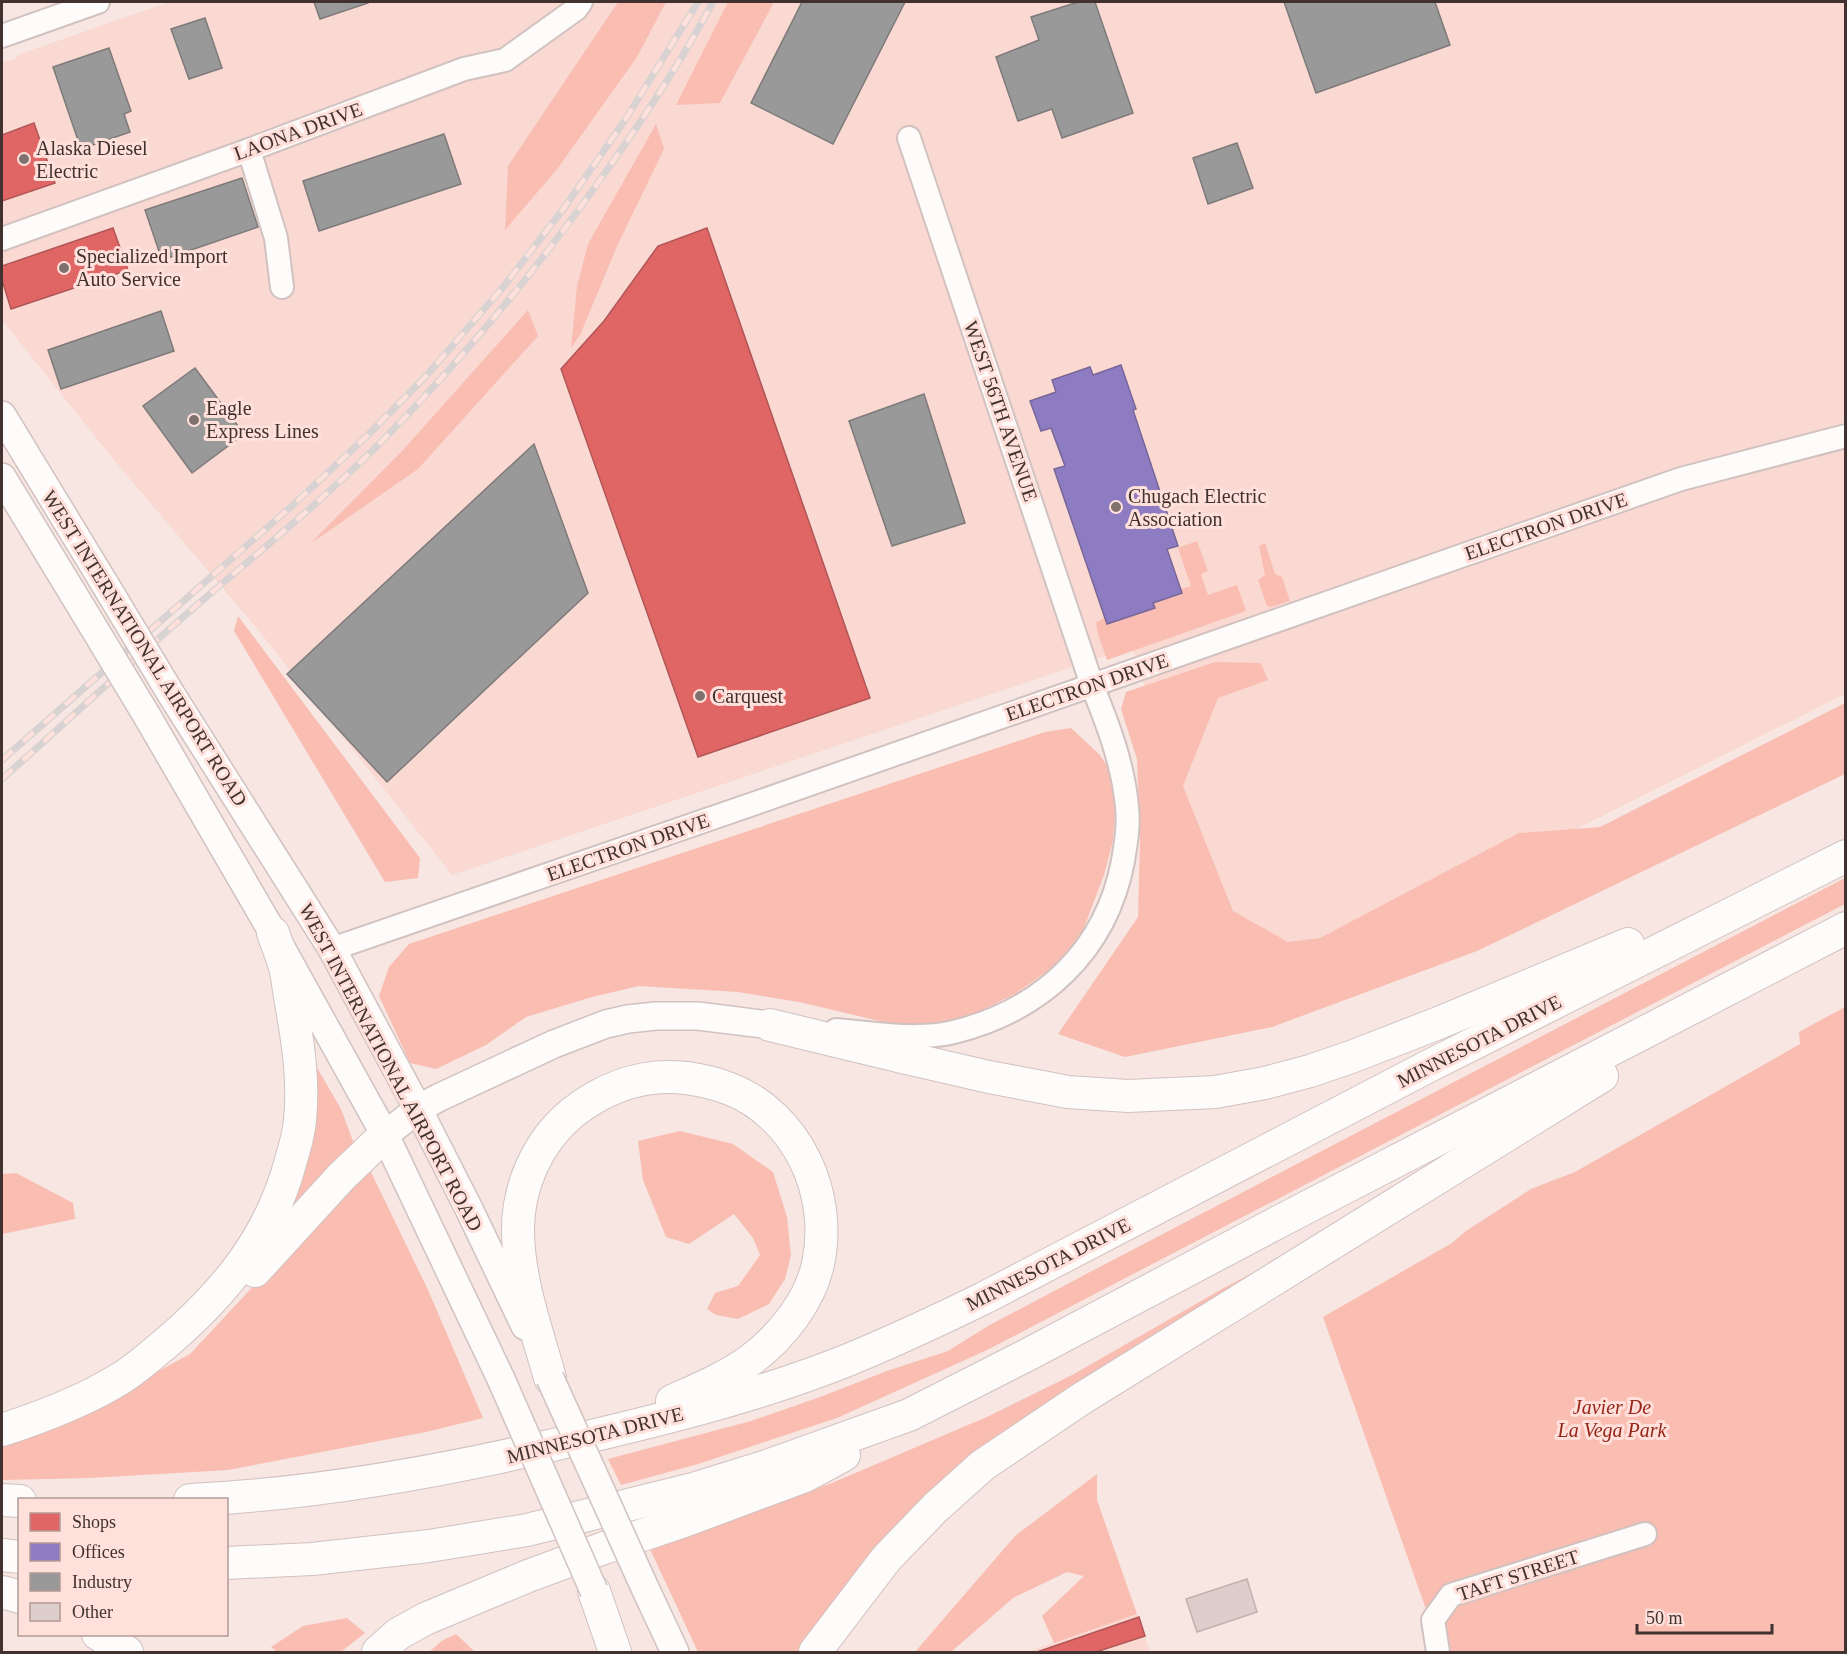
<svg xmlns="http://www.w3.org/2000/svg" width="1847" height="1654" font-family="Georgia,serif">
	<rect width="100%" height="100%" fill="#f7e6e2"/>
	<!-- built -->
	<g fill="#fad9d3">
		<path d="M169,2H1845V694L1311,962L1230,929L1176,785L1132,647L452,875L259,631L113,459L2,320V62L15,59L20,54Z"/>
		<path d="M1137,1614L1150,1652H1026Z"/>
	</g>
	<!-- green -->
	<g fill="#f9bdb2">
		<path d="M618,2H666L637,57L558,168L505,230L508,166Z"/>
		<path d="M728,2H774L720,103L676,105Z"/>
		<path d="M656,124L664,149L618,244L580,335L571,348L577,286L588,244Z"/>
		<path d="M528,310L538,336L418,469L310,544L403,450Z"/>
		<path d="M1197,541L1208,571L1201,574L1208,595L1237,585L1246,611L1107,660L1098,634L1096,623L1105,617L1108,624L1154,608L1153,603L1182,593L1181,589L1191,586L1178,548Z"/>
		<path d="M1265,543L1275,574L1282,577L1290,601L1271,607L1267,606L1258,580L1265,575L1259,546Z"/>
		<path d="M238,616L420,858L418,878L385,882L234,631Z"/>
		<path d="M1215,662L1261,663L1268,680L1218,698L1183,786L1233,911L1288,942L1320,938L1519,833L1600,827L1845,703V774L1477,951L1272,1027L1125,1057L1058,1034L1138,917L1140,839L1137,759L1121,709L1126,692Z"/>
		<path d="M1071,728L1099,754L1107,765L1116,801L1113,841L1104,875L1082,933L1055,966L1015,994L982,1010L936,1029L888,1023L799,1002L738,992L639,986L592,997L526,1017L486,1045L436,1069L410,1063L379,996L389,967L409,944L1045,732Z"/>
		<path d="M1845,878V904L987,1350L837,1418L698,1464L621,1485L608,1459L751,1421L820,1397L887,1371L948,1351L988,1326L1090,1272Z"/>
		<path d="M1845,1007V1652H1441L1323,1317L1452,1243L1466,1231L1531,1189L1575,1172L1800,1044L1799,1032Z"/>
		<path d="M316,1066L341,1109L354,1144L280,1225L310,1068Z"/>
		<path d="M680,1131L733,1144L773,1172L787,1217L791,1255L785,1279L769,1304L738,1319L716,1315L707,1309L715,1293L738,1286L760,1255L753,1238L734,1214L689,1244L666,1237L643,1180L638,1141Z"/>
		<path d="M370,1170L428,1290L483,1418L426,1432L228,1470L91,1478L2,1480V1441L111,1397L190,1354L301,1235Z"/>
		<path d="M16,1173L73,1203L75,1219L2,1234V1174Z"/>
		<path d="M1361,1216L1000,1444L803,1652H698L650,1549L832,1483L989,1416L1074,1374L1222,1289Z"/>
		<path d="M1097,1474V1500L1137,1614L1054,1643L1042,1616L1084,1576L1067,1572L1013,1598L951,1652H915L1015,1536Z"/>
		<path d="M347,1618L365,1633L342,1651L335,1652H277L271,1647L303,1626Z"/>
		<path d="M456,1634L475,1652H429L443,1640Z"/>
	</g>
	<!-- shops -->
	<g fill="#e06666" stroke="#b05656" stroke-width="1.5">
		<path d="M34,123L55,183L2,201V135Z"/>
		<path d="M113,228L128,270L11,309L2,280V266Z"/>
		<path d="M707,228L870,698L698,757L561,369L604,321L658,246Z"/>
		<path d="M1139,1617L1145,1636L1096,1652H1037Z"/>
	</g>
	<!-- offices -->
	<path fill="#8e7cc3" stroke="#776697" stroke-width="1.5" d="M1121,365L1136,409L1133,410L1178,546L1167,549L1182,593L1153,603L1155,608L1107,624L1054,469L1065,466L1051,428L1041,431L1030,401L1056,392L1052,380L1090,367L1093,375Z"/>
	<!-- industry -->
	<g fill="#999" stroke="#7f7a7a" stroke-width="1.5">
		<path d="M314,2H368V3L320,19Z"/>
		<path d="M802,2H905L833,144L751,103Z"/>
		<path d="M1078,2H1095L1133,113L1062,138L1052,109L1018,121L996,57L1039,40L1031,17Z"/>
		<path d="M1284,2H1435L1450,45L1316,93Z"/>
		<path d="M205,18L222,68L189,79L171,29Z"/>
		<path d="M109,48L131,111L124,114L130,132L81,149L53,67Z"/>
		<path d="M444,134L461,184L319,231L303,181Z"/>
		<path d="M1237,143L1253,188L1208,204L1193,158Z"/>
		<path d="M242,178L258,227L162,260L145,210Z"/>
		<path d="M161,311L174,351L61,389L48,350Z"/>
		<path d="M195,368L244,434L192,473L143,406Z"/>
		<path d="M924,394L965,523L892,546L849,421Z"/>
		<path d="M534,444L588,593L387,782L287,674Z"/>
	</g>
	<!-- building -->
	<path fill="#ddcecb" stroke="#c1b2af" stroke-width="1.5" d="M1247,1579L1257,1612L1197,1632L1186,1599Z"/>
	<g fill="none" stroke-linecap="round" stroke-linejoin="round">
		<defs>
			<g id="minor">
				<path d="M2,36L98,2"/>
				<path d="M249,150L276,238L282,287"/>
				<path d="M2,239L249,150L464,69L505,60L576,9L581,2"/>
				<path d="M332,949L750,805L1681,479L1846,436"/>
				<path d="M836,1030C874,1033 916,1041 954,1032C1042,1010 1106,951 1123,861C1126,843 1129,825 1127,807C1123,763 1108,725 1092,685L909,138"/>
				<path d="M1438,1652L1433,1620L1451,1595L1645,1534"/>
			</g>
			<g id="major">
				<path d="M2,415L106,586"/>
				<path d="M2,477L83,610"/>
				<path d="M171,694L332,949L418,1109L469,1209L525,1326"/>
				<path d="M147,716L273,933L385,1135L501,1379"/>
				<path d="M385,1135L418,1109L438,1098L554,1044L606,1024L628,1019L656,1016H698L770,1025"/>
				<path d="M645,1588L675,1652"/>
			</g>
			<g id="highway">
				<path d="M770,1025L902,1057L989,1077L1068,1092L1128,1096L1215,1092L1265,1083L1310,1071L1351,1057L1441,1022L1628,944"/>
				<path d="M255,1271L341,1177L385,1135"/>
				<path d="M550,1378C537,1331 519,1282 518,1233C517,1188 537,1142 572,1113C605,1087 644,1073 686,1078C701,1080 715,1083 730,1089C798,1116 833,1194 818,1264C810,1301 782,1336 752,1359C728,1377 699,1389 672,1401"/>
				<path d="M2,1430C42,1417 82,1402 118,1380C135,1370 150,1356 165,1344C225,1293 271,1237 291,1160C295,1147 299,1133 300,1120C304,1080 298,1042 291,1003C289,992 288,982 286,971C283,958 277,945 273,933"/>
				<path d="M2,1500L20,1501"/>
				<path d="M190,1500C313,1494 434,1473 553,1445C652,1422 753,1398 848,1360C894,1341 939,1320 984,1298L1427,1067L1846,856"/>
				<path d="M2,1555L20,1557"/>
				<path d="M226,1563L312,1559L429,1546L527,1530L693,1489L764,1467L909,1415L1029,1354L1286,1218L1846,928"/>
				<path d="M594,1591L615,1652"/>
				<path d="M2,1592L20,1597"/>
				<path d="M98,1634L127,1652"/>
				<path d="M378,1652L398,1634L425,1619L528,1576L604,1548L684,1521L805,1476L844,1455"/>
				<path d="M815,1652L886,1559L935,1508L983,1465L1081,1399L1602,1076"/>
			</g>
		</defs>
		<!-- minor casing -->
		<use href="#minor" stroke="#d1c2c0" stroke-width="26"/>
		<!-- major casing -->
		<use href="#major" stroke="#d1c2c0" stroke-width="30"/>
		<!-- highway casing -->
		<use href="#highway" stroke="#d1c2c0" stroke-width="34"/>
		<!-- minor -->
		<use href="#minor" stroke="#fefbfb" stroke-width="22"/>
		<!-- major -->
		<use href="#major" stroke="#fefbfb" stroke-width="27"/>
		<!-- highway -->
		<use href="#highway" stroke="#fefbfb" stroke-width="32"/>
		<defs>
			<g id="rail">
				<path d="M2,760L293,505L367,436L427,375L504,286L564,208L625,120L698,2"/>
				<path d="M2,779C67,721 131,662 197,605C259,552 323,500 380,443C467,355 544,261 614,160C650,109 684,56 713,2"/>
			</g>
		</defs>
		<!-- rail casing -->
		<use href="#rail" stroke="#d8d3d2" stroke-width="7"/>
		<!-- rail -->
		<use href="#rail" stroke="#ffe0da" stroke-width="4.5" stroke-dasharray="14" stroke-linecap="butt"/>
		<defs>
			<g id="major-bridge">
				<path d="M106,586L171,694"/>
				<path d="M83,610L147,716"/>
				<path d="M550,1378L645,1588"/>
				<path d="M501,1379L594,1591"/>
			</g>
		</defs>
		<!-- major-bridge casing -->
		<use href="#major-bridge" stroke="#d1c2c0" stroke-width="30" stroke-linecap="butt"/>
		<!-- major-bridge -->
		<use href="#major-bridge" stroke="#fefbfb" stroke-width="27"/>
	</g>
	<!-- markers -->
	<g fill="#81716e" stroke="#ffe0da" stroke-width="2">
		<circle cx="24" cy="159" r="6"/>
		<circle cx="64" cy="268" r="6"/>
		<circle cx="194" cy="420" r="6"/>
		<circle cx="1116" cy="507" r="6"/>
		<circle cx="700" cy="696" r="6"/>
	</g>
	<g text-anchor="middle" stroke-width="6" stroke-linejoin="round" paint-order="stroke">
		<!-- street labels -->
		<g font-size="20" fill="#413230" stroke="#ffe0da">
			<text transform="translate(298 131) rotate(-20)" y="7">LAONA DRIVE</text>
			<text transform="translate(1001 411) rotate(71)" y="7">WEST 56TH AVENUE</text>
			<text transform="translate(1546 526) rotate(-19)" y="7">ELECTRON DRIVE</text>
			<text transform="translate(145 648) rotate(58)" y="7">WEST INTERNATIONAL AIRPORT ROAD</text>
			<text transform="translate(1087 687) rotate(-19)" y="7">ELECTRON DRIVE</text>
			<text transform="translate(628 847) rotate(-19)" y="7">ELECTRON DRIVE</text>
			<text transform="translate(1479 1041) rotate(-27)" y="7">MINNESOTA DRIVE</text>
			<text transform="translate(391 1067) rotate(62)" y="7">WEST INTERNATIONAL AIRPORT ROAD</text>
			<text transform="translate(1048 1264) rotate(-27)" y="7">MINNESOTA DRIVE</text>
			<text transform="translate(595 1435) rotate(-14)" y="7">MINNESOTA DRIVE</text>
			<text transform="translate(1518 1575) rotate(-18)" y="7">TAFT STREET</text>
		</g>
		<!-- poi labels -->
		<g font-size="20" fill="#413230" stroke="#ffe0da" text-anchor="start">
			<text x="36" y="155">Alaska Diesel<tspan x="36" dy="23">Electric</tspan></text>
			<text x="76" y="263">Specialized Import<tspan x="76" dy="23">Auto Service</tspan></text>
			<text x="206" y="415">Eagle<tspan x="206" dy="23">Express Lines</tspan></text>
			<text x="1128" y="503">Chugach Electric<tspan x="1128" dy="23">Association</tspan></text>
			<text x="712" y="703">Carquest</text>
		</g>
		<!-- park labels -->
		<g font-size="20" font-style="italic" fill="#96261a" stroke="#ffe0da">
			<text x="1612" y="1414">Javier De<tspan x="1612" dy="23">La Vega Park</tspan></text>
		</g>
	</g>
	<!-- border -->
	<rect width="1847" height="1654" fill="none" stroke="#413230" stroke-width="6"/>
	<!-- legend -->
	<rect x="18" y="1498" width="210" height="138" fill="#ffe0da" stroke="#b39a96" stroke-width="1.5"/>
	<rect x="30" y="1513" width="30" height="18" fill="#e06666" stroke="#b39a96" stroke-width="1.5"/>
	<text x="72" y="1528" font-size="18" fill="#413230">Shops</text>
	<rect x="30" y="1543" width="30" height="18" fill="#8e7cc3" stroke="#b39a96" stroke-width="1.5"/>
	<text x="72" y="1558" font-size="18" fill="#413230">Offices</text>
	<rect x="30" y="1573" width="30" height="18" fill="#999999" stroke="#b39a96" stroke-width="1.5"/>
	<text x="72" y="1588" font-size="18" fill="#413230">Industry</text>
	<rect x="30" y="1603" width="30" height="18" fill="#ddcecb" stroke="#b39a96" stroke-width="1.5"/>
	<text x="72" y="1618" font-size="18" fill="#413230">Other</text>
	<!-- scale -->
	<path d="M1637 1624v9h135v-9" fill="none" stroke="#413230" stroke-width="3"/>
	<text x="1646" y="1624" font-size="18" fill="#413230" stroke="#ffe0da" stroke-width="4.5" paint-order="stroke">50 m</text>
</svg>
